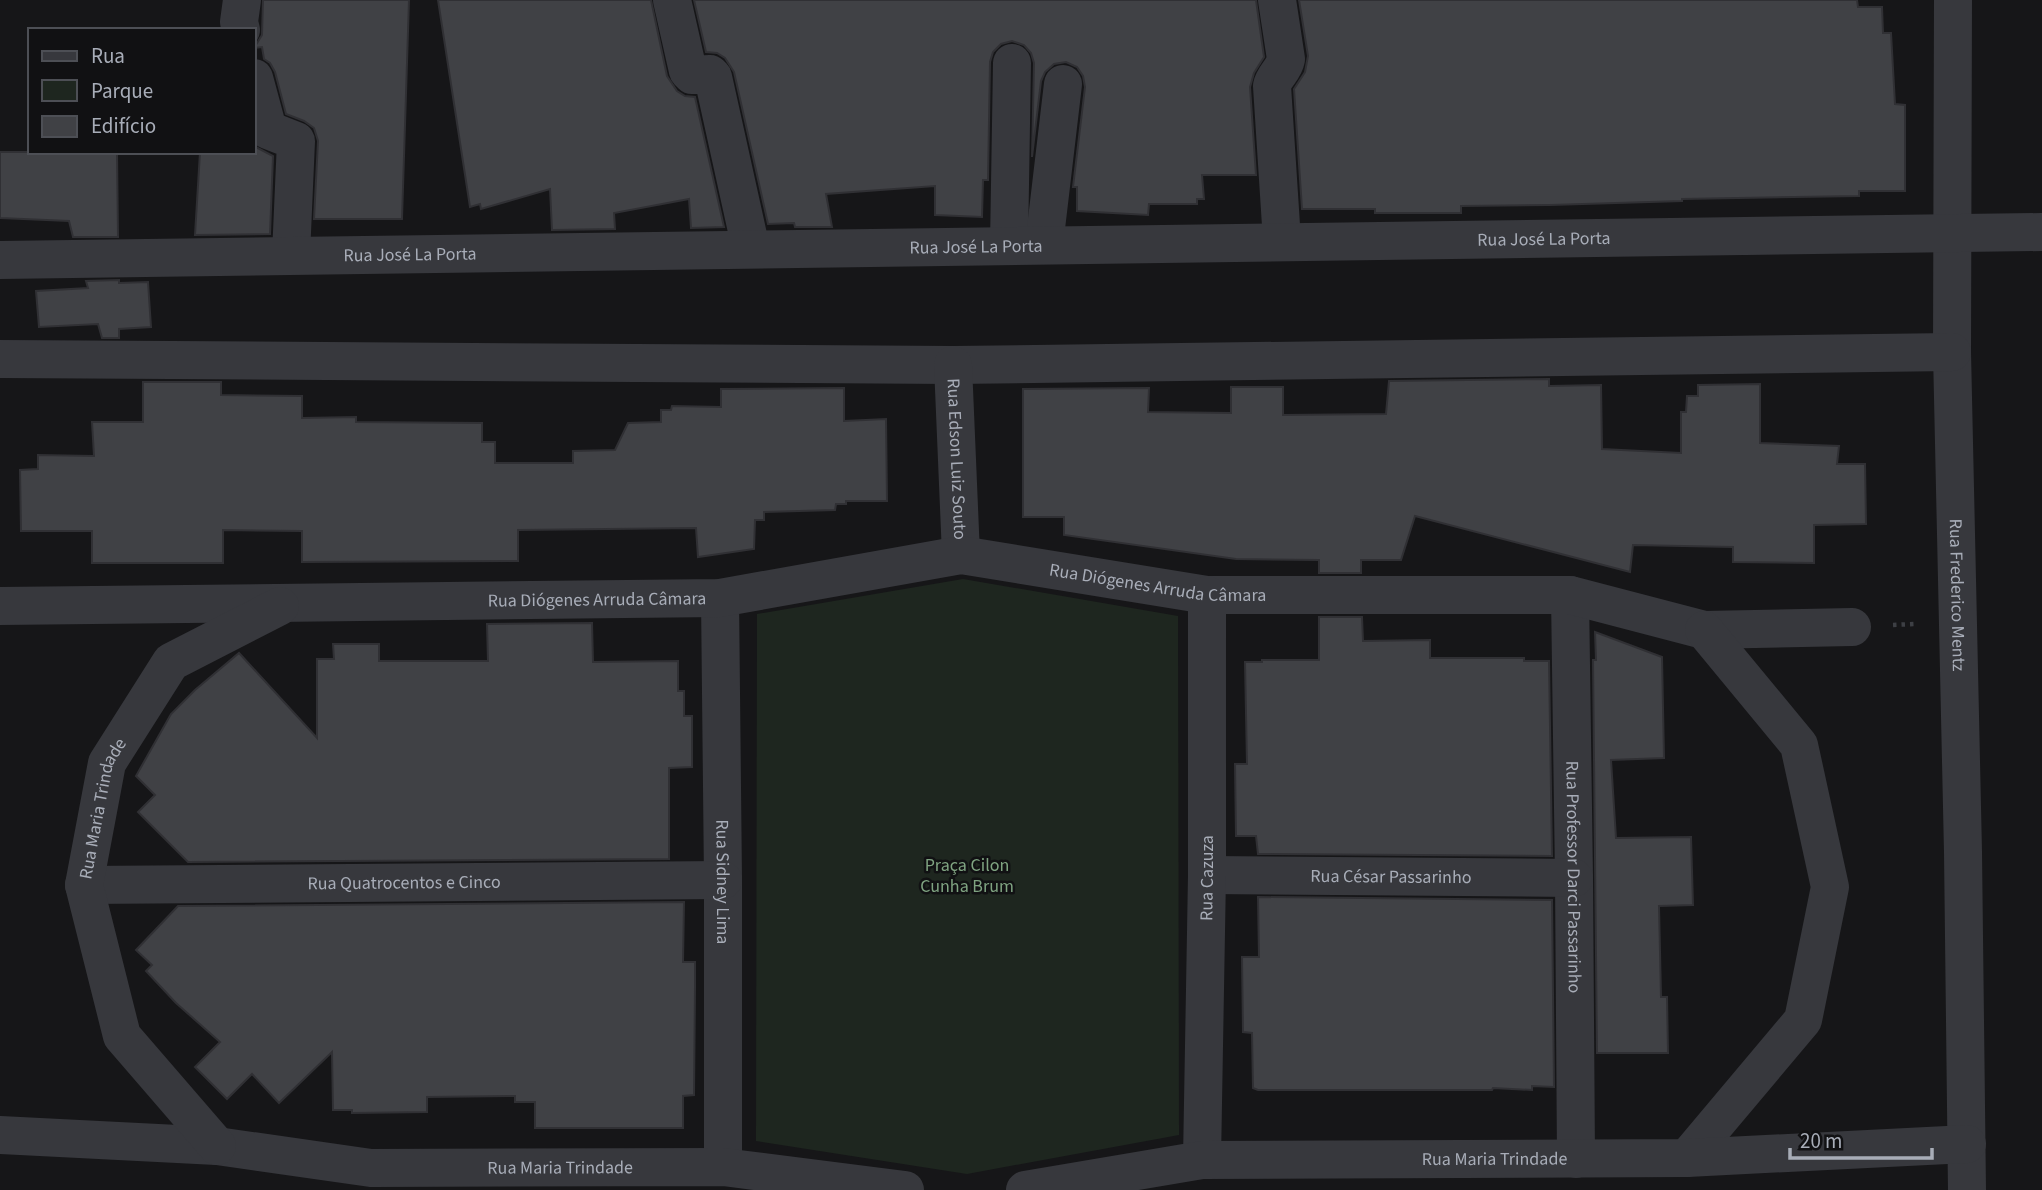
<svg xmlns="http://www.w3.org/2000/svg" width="2042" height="1190" font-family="'Source Sans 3',sans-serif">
	<rect width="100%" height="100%" fill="#161618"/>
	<!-- green -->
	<path fill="#1e261f" d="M963,579L1178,616L1179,1135L967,1174L756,1141L757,614Z"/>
	<!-- building -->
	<g fill="#404145" stroke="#303034" stroke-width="2">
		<path d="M263,0H409L402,219H314L318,141L314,128L304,121L286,114L275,72L270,63L264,59L262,47L254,48L262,35Z"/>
		<path d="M438,0H651L667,76L677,91L685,96L695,97L724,227L691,228L689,199L614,213L615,229L552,230L550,189L481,209L480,204L470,207Z"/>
		<path d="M694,0H1256L1264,57L1254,73L1250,87L1256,175H1202L1204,199H1197V204H1149L1148,215L1077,211V187H1073L1085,87L1083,76L1077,67L1066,62L1054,64L1045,72L1041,81L1032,157L1034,63L1031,53L1024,45L1012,41L1001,44L993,52L990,62L988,180H983L982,217L935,215V186L826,194L832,227H795L794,223L768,224L734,72L725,58L717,53L706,52Z"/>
		<path d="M1299,0H1857L1858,7H1882L1883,33H1891L1895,104L1905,105V191H1859V196L1682,199V201L1550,205L1461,206V213H1375V209H1302L1294,89L1305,72L1308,56Z"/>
		<path d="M254,146L273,156L270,234L195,235L200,152H254Z"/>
		<path d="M0,152H117L118,237H73L69,221L0,218Z"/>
		<path d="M119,280V283L148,282L151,327L119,329V338H102L98,324L39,327L36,291L88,288L86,281Z"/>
		<path d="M1549,379V386L1601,385L1602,449L1681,453V412H1686L1687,396H1698V385L1760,384V443L1839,446L1837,464H1865L1866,524L1814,525V563L1733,562V547L1633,545L1630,572L1415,516L1401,560H1361V573H1319V560L1236,559L1064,535V517H1023V389L1149,388L1148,412L1231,413V387H1283V415L1386,414L1389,381Z"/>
		<path d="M143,382H221V395L302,396V418L356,417V422L482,423V442H495V463H573V451L615,450L628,423L661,422V410H671L672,406L721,407V389L844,388V421L886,419L887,501H846V504H836L835,510L764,512V520H755L754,549L698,557L696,528L518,530V561L302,562V531L223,530V563H92V531H21L20,470L38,469V455L94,456L92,422H143Z"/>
		<path d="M1319,617H1362L1363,641L1430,640V658H1524V661H1549L1552,856L1258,854L1256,836H1236L1235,764H1247L1245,662H1262V660H1319Z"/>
		<path d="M592,623L593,662L678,661V691H684V716H692V767L669,768V859L188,862L138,812L155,795L136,776L171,714L195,690L239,653L317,738V659H334L333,644H379V661H488L487,624Z"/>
		<path d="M1595,632L1662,657L1664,758L1611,760L1616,838L1691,837L1693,905L1659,906L1661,997H1667L1668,1053H1597L1593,660H1596Z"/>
		<path d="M1258,897L1552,900L1554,1087L1532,1086V1090L1493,1088L1492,1090H1258L1253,1088L1252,1033L1243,1032L1242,957H1259Z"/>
		<path d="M684,902L683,962H695V988L694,1095L683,1096V1128H535V1102H515V1096L427,1097V1112L352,1113V1110H333L332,1052L279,1103L252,1074L227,1099L195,1067L220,1042L176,1003L146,971L152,965L136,950L178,906Z"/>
	</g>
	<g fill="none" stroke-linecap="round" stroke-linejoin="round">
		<!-- path -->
		<path stroke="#3d3f44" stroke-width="4.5" stroke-dasharray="3.5 5" stroke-linecap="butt" d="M1893,625L1915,624"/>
		<!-- minor -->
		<g stroke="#37383d" stroke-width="38">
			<path d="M672,0L688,71L692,75L710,74L713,77L751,249"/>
			<path d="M1277,0L1286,59C1284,70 1274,76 1272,86L1282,241"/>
			<path id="s1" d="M1953,0L1952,352L1963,852L1967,1190"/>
			<path d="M241,30L239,22L242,0"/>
			<path d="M254,78L268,130L296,141L291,255"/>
			<path d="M1009,245L1012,63"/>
			<path d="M1044,245L1063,84"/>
			<path id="s2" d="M0,260L2042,232"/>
			<path d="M0,359L953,365L1952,352"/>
			<path id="s3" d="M953,365L961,555"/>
			<path id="s4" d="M1570,595L1574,878L1576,1159"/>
			<path id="s5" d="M720,598L723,880V1167"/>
			<path id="s6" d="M0,606L720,598L961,555L1207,595H1570L1704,630L1852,627"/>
			<path id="s7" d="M1207,875L1574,878"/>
			<path id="s8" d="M84,885L723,880"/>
			<path id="s9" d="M0,1135L217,1146L371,1168L723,1167L905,1190"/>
			<path id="s10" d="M217,1146L122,1036L84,885L107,763L171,662L280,606"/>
			<path d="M1687,1158L1803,1020L1830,887L1799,745L1704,630"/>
			<path id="s11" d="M1202,1160L1207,875V595"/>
			<path id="s12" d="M1025,1190L1202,1160L1687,1158L1967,1144"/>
		</g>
	</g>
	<g text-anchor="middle" stroke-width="5" stroke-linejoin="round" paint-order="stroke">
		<!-- street labels -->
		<g font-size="18" fill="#a8adb8" stroke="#111113">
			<text dy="6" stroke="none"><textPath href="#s2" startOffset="1544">Rua José La Porta</textPath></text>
			<text dy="6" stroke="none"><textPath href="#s2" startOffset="976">Rua José La Porta</textPath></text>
			<text dy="6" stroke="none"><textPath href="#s2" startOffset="410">Rua José La Porta</textPath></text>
			<text dy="6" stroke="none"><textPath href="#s3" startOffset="94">Rua Edson Luiz Souto</textPath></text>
			<text dy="6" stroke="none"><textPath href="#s6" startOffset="1164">Rua Diógenes Arruda Câmara</textPath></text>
			<text dy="6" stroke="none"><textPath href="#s1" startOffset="595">Rua Frederico Mentz</textPath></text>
			<text dy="6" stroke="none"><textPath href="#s6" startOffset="597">Rua Diógenes Arruda Câmara</textPath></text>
			<text dy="6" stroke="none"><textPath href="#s10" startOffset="380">Rua Maria Trindade</textPath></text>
			<text dy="6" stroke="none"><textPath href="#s7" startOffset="184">Rua César Passarinho</textPath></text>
			<text dy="6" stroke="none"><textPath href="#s4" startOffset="282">Rua Professor Darci Passarinho</textPath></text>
			<text dy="6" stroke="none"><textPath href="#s11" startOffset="282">Rua Cazuza</textPath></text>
			<text dy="6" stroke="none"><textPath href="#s5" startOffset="284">Rua Sidney Lima</textPath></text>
			<text dy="6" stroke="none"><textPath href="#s8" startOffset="320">Rua Quatrocentos e Cinco</textPath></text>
			<text dy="6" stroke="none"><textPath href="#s12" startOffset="472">Rua Maria Trindade</textPath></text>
			<text dy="6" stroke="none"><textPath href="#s9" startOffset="562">Rua Maria Trindade</textPath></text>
		</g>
		<!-- park labels -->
		<g font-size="18" fill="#7fa381" stroke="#111113">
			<text x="967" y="871">Praça Cilon<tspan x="967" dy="21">Cunha Brum</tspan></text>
		</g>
	</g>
	<!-- legend -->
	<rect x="28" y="28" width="228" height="126" fill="#111113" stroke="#4d4f55" stroke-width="2"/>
	<rect x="42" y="51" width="35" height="10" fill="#37383d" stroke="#4d4f55" stroke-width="2"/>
	<text x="91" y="63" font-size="21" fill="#a8adb8">Rua</text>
	<rect x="42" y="80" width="35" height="21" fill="#1e261f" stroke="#4d4f55" stroke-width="2"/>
	<text x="91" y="98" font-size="21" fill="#a8adb8">Parque</text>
	<rect x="42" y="116" width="35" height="21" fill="#404145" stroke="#4d4f55" stroke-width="2"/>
	<text x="91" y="133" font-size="21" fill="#a8adb8">Edifício</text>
	<!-- scale -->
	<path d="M1790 1148v10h142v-10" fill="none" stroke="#a8adb8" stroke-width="3.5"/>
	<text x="1800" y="1148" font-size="21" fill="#a8adb8" stroke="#111113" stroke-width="5" paint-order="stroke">20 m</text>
</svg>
